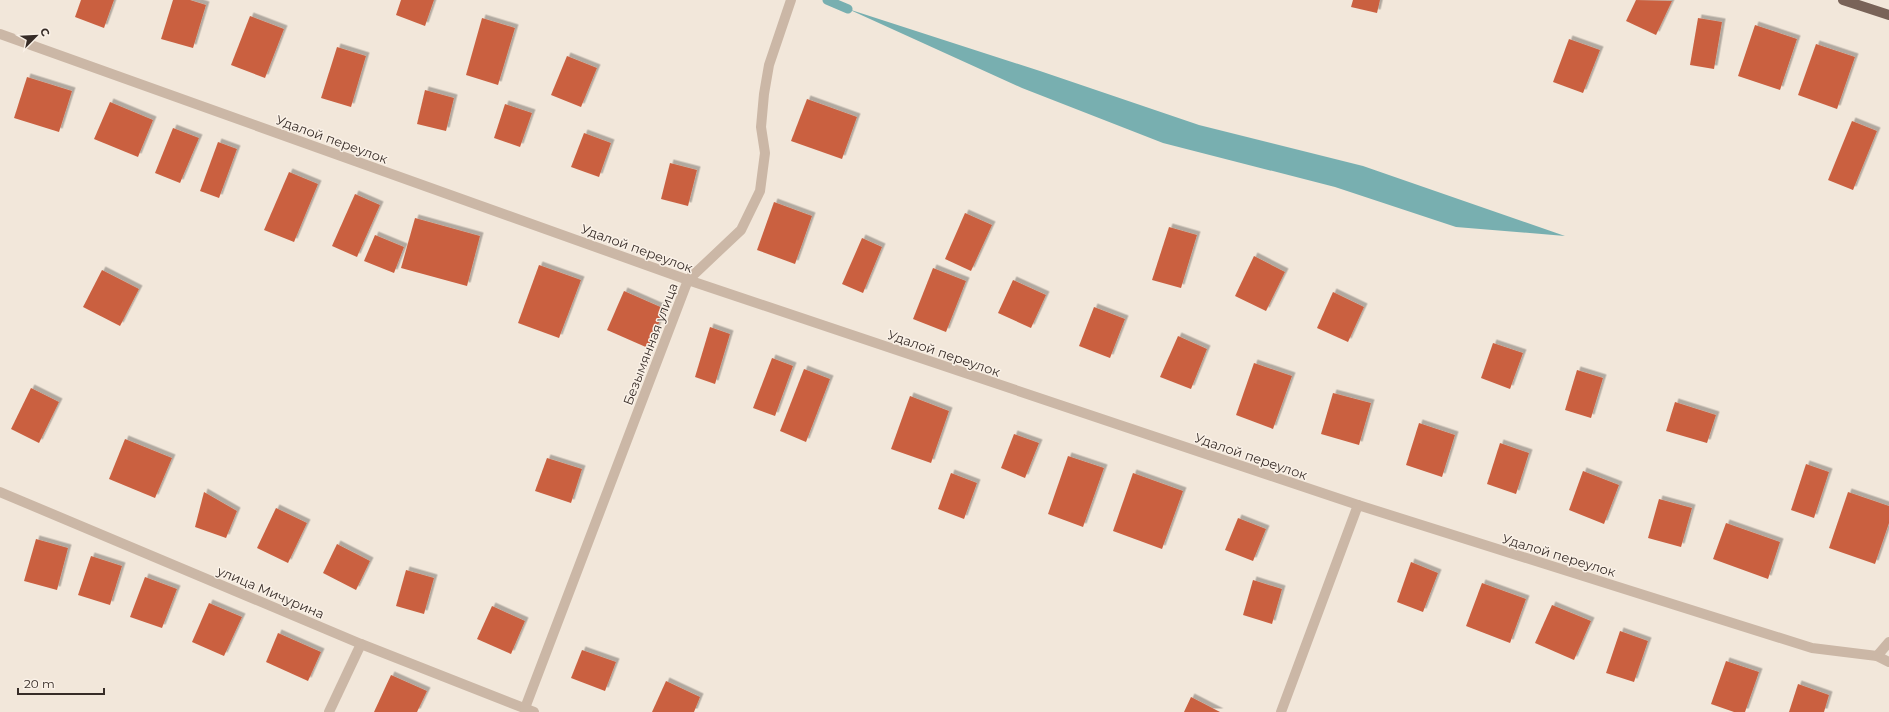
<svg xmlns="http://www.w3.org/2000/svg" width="1889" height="712" font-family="Montserrat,sans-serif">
	<defs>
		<filter id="shadow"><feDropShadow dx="3.5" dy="-3.5" stdDeviation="0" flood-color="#0004"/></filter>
	</defs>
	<rect width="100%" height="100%" fill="#f2e7da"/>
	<!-- water -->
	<path fill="#78afb0" d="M848,9L1040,71L1199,125L1363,166L1565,236L1456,227L1335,187L1163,143L1022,88Z"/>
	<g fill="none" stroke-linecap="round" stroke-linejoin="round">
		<!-- stream -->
		<path stroke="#78afb0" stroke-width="9" d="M827,0L848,9"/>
	</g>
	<!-- building -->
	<g fill="#ca6141" filter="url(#shadow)">
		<path d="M81,0H114L104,28L75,17Z"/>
		<path d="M173,0H190L206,5L193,48L161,39Z"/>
		<path d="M401,0H434L425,26L396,15Z"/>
		<path d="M1353,0H1380L1377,13L1351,7Z"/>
		<path d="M1636,0L1672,1L1656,35L1626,21Z"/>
		<path d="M250,16L284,29L265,78L231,65Z"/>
		<path d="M482,18L515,28L498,85L466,75Z"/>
		<path d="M1698,18L1722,22L1714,69L1690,65Z"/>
		<path d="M1755,25L1797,39L1780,90L1738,76Z"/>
		<path d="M1569,39L1600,50L1583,93L1553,82Z"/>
		<path d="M1816,44L1855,57L1837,109L1798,95Z"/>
		<path d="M337,47L366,56L351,107L321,98Z"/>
		<path d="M567,56L597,68L581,107L551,95Z"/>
		<path d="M27,77L72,91L59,132L14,118Z"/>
		<path d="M425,90L454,98L446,131L417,124Z"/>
		<path d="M807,99L857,117L842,159L791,141Z"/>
		<path d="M110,102L153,120L138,157L94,139Z"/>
		<path d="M505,104L532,113L520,147L494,138Z"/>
		<path d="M1852,121L1877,131L1853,190L1828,180Z"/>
		<path d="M173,128L199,138L180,183L155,173Z"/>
		<path d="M584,133L611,143L599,177L571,167Z"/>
		<path d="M218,142L237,149L219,198L200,191Z"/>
		<path d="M670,163L697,170L688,206L661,199Z"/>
		<path d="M289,172L318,184L294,242L264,230Z"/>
		<path d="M355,194L380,205L357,257L332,246Z"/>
		<path d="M774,202L812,216L795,264L757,250Z"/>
		<path d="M965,213L992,225L971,271L945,259Z"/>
		<path d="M415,218L480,236L467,286L401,268Z"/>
		<path d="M1169,227L1197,235L1181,288L1152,280Z"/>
		<path d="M375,235L404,247L394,273L364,261Z"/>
		<path d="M862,238L882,247L863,293L842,284Z"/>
		<path d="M1254,256L1285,272L1266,311L1235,296Z"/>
		<path d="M539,265L581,280L559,338L518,323Z"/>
		<path d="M933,268L966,281L946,332L913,319Z"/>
		<path d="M102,270L139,289L120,326L83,307Z"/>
		<path d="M1013,280L1046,295L1031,328L998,313Z"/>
		<path d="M624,291L665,309L648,348L607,330Z"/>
		<path d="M1333,292L1364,307L1348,342L1317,328Z"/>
		<path d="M1094,307L1125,319L1110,358L1079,346Z"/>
		<path d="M710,327L730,334L715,384L695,377Z"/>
		<path d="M1178,336L1207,349L1191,389L1160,377Z"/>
		<path d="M1493,343L1523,353L1510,389L1481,378Z"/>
		<path d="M772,358L793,366L775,416L753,408Z"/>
		<path d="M1254,363L1292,376L1273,429L1236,415Z"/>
		<path d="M804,369L830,379L806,442L780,431Z"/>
		<path d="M1577,370L1603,378L1591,418L1565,410Z"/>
		<path d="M31,388L59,402L39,443L11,429Z"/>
		<path d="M1333,393L1371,403L1359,445L1321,434Z"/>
		<path d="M910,396L949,411L931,463L891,449Z"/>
		<path d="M1675,402L1716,415L1707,443L1666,431Z"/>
		<path d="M1419,423L1455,435L1442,477L1406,465Z"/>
		<path d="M1014,434L1039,443L1025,478L1001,468Z"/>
		<path d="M125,439L172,458L155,498L109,479Z"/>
		<path d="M1500,443L1529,453L1516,494L1487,484Z"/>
		<path d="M1068,456L1104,468L1083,527L1048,514Z"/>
		<path d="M547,458L582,469L571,503L535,491Z"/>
		<path d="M1806,464L1829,472L1814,518L1791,510Z"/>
		<path d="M1583,471L1619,485L1604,524L1569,510Z"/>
		<path d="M951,473L977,483L964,519L938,509Z"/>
		<path d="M1133,473L1183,491L1162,549L1113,531Z"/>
		<path d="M204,492L237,511L226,538L195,527Z"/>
		<path d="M1848,492L1889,506V523L1875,564L1829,548Z"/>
		<path d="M1659,499L1692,508L1681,547L1648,538Z"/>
		<path d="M276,508L307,523L288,563L257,548Z"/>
		<path d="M1238,518L1266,529L1253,561L1225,550Z"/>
		<path d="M1726,523L1780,542L1768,579L1713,559Z"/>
		<path d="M36,539L68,548L57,590L24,581Z"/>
		<path d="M337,544L370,561L356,590L323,573Z"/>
		<path d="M91,556L122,566L110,605L78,595Z"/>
		<path d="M1411,562L1438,573L1423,612L1397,602Z"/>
		<path d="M406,570L434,578L424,614L396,606Z"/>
		<path d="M145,577L177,589L162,628L130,617Z"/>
		<path d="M1253,580L1282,589L1272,624L1243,615Z"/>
		<path d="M1482,583L1526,599L1510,643L1466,626Z"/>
		<path d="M209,603L242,617L224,656L192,642Z"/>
		<path d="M1552,605L1591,621L1574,660L1535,643Z"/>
		<path d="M492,606L525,621L511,654L477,639Z"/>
		<path d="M1620,631L1648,641L1634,682L1606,673Z"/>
		<path d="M278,633L321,652L308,681L266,662Z"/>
		<path d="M582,650L616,662L605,691L571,678Z"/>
		<path d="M1726,661L1759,672L1745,712H1734L1711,704Z"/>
		<path d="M391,675L427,691L417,712H374Z"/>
		<path d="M666,681L700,697L694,712H652Z"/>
		<path d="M1798,684L1829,695L1824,712H1789Z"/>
		<path d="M1191,697L1220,712H1184Z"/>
	</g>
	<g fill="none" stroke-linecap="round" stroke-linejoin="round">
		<!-- street -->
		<g stroke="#cbb7a6" stroke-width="10">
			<path d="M0,34L688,280L1358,505L1812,648L1877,656L1889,662"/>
			<path d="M0,492L361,644L534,712"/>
			<path d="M1877,656L1889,642"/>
			<path d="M525,708L688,280L741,230L760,191L765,153L761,127L764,94L769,65L791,0"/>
			<path d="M329,712L361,644"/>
			<path d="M1281,712L1358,505"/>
		</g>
		<!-- primary -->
		<path stroke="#796358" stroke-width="10" d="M1843,0L1889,15"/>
	</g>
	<g text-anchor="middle" stroke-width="3" stroke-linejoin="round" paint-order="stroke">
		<!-- street labels -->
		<g font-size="13" fill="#372c27" stroke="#faf1e7">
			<text transform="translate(332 139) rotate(20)" y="5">Удалой переулок</text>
			<text transform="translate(637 248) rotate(20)" y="5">Удалой переулок</text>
			<text transform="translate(650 344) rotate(-69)" y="5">Безымянная улица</text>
			<text transform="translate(944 353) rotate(19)" y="5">Удалой переулок</text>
			<text transform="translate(1251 456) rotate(19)" y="5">Удалой переулок</text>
			<text transform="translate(1559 555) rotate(17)" y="5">Удалой переулок</text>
			<text transform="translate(271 592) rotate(23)" y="5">улица Мичурина</text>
		</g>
	</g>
	<!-- north arrow -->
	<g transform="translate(36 36) rotate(66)" stroke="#faf1e7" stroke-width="3" paint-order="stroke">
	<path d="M0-3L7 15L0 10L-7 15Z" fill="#372c27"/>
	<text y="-6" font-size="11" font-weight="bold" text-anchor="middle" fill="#372c27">С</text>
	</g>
	<!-- scale -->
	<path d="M18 688v6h86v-6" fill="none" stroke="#372c27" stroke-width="2"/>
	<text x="24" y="688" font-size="12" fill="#372c27" stroke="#faf1e7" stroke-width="3" paint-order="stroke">20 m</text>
</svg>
